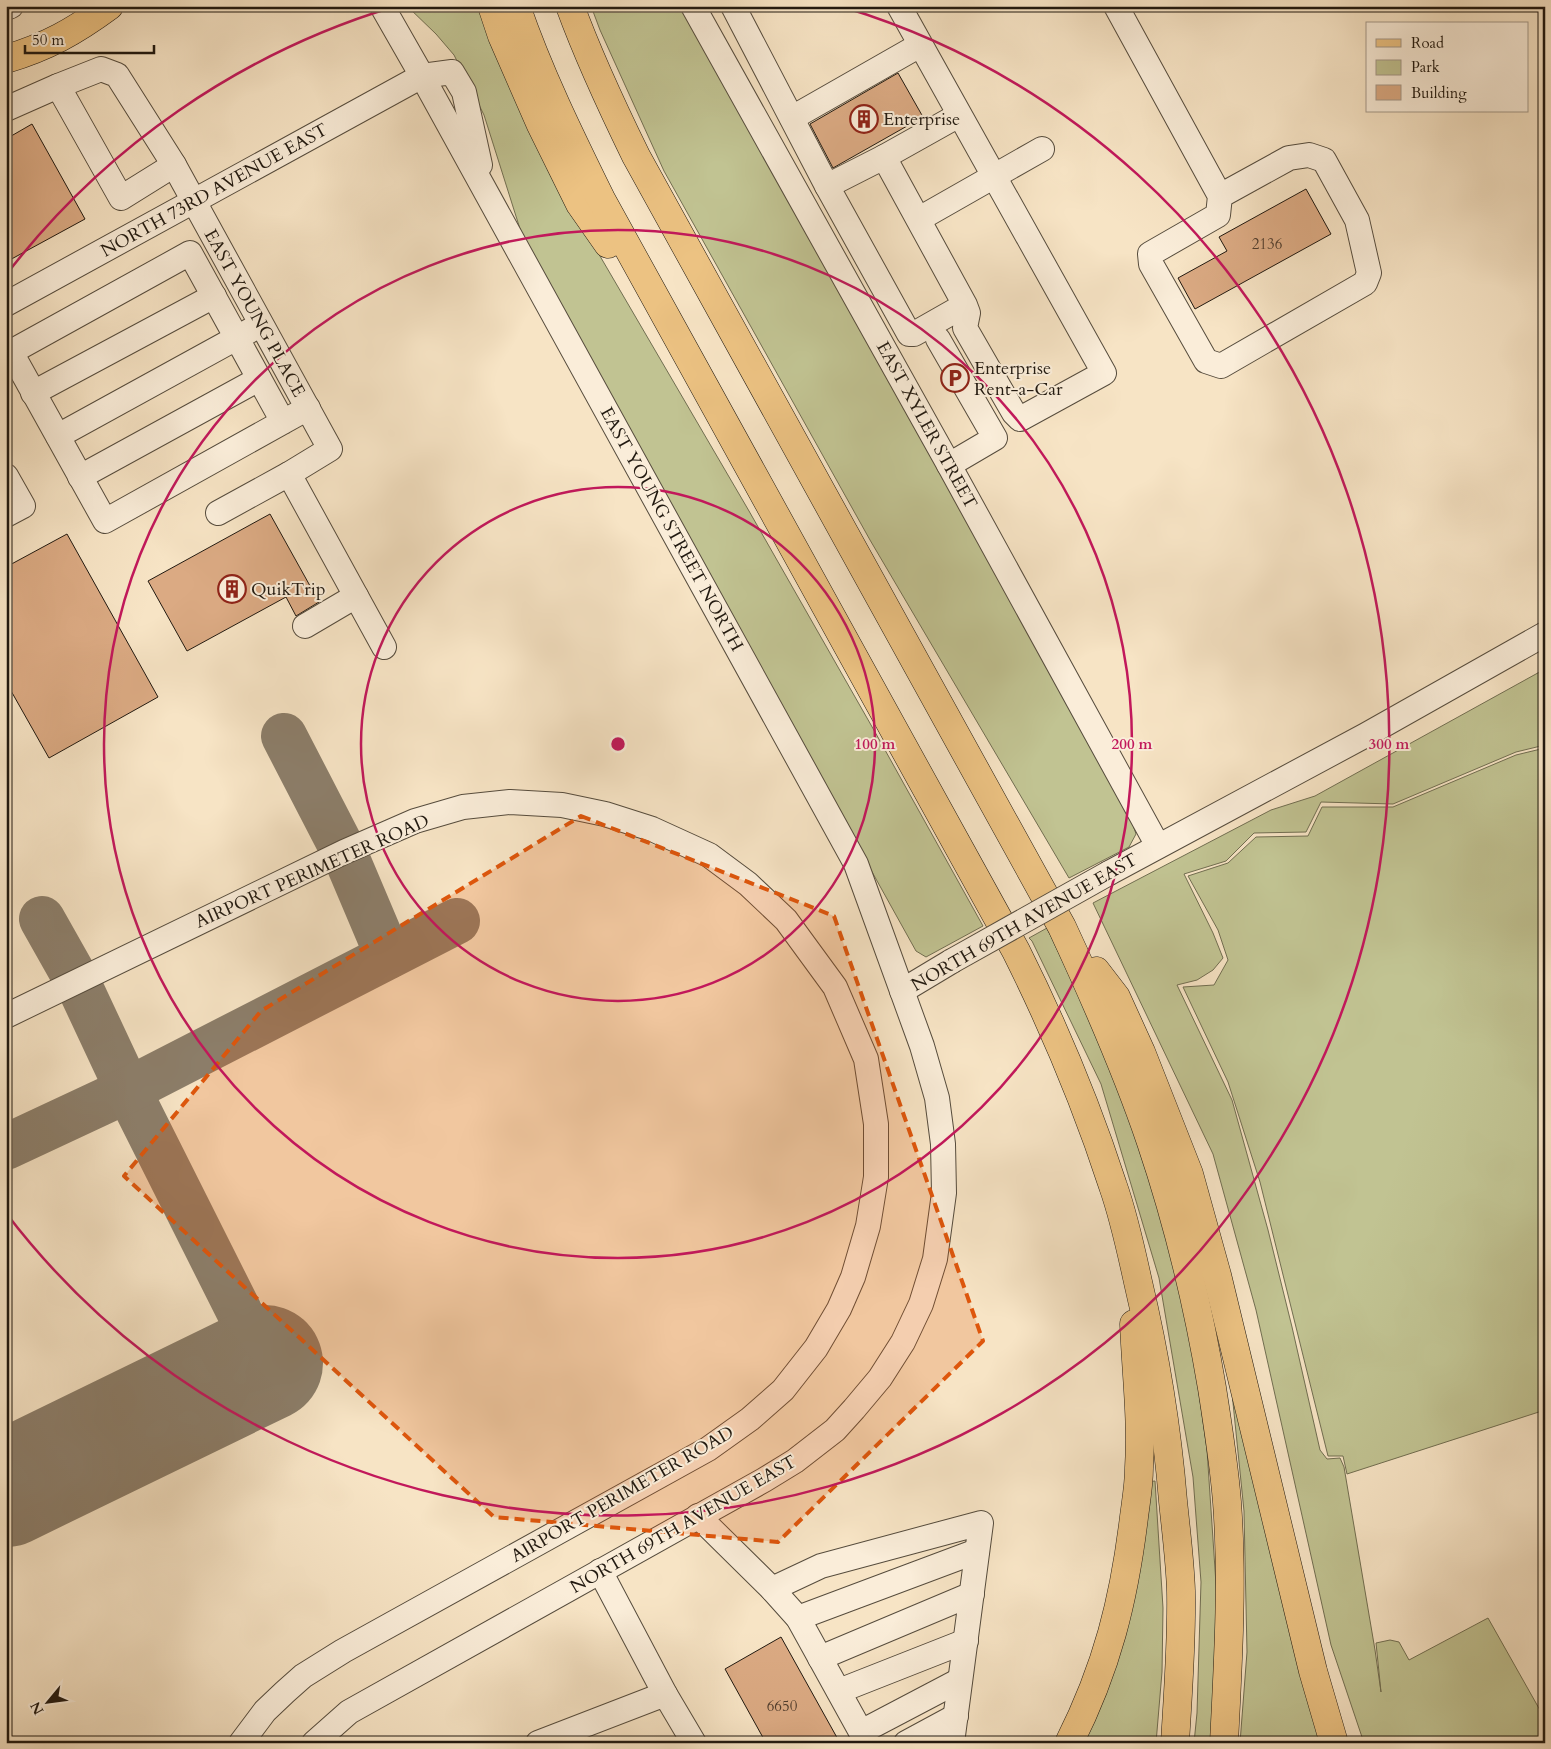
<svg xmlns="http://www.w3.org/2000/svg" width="1551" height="1749" font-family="Cardo,serif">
	<rect width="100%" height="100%" fill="#f7e4c5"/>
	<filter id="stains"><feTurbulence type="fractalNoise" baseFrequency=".004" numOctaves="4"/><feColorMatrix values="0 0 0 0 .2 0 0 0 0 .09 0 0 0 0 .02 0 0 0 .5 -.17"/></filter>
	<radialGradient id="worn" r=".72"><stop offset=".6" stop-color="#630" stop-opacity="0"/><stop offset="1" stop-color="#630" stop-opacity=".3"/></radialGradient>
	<!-- green -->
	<g fill="#c1c392" stroke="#716e51">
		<path d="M407,6H479L576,215L749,511L875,732L983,926L926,957L916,951L527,251L484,115L454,55L436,34Z"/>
		<path d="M591,6H682L701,44L1129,813L1136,834L1129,847L1069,878L870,540L664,171L600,30Z"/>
		<path d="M1545,669V745L1516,752L1393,804L1321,802L1306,832L1254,833L1226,861L1184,874L1213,933L1223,958L1213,970L1197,980L1177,985L1232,1100L1268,1230L1292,1327L1320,1450L1327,1459L1340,1458L1344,1467L1375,1650L1381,1692L1376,1643L1390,1640L1399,1642L1409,1660L1488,1618L1545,1719V1743H1388L1387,1737V1743H1364L1331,1645L1256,1310L1213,1154L1093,903L1271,810L1315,796Z"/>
		<path d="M1545,748V1410L1347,1474L1343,1456H1328L1260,1182L1228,1082L1183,987L1214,985L1228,960L1218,930L1188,876L1228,863L1256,837L1308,836L1322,807H1393L1516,755Z"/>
		<path d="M1047,928L1093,1026L1127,1112L1170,1245L1193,1350L1207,1450L1217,1599L1211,1743H1194L1197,1713L1201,1582L1193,1477L1159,1278L1101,1084L1032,941L1029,938Z"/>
		<path d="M1232,1393L1327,1743H1240L1247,1652L1244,1511Z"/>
		<path d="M1155,1481L1163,1608L1162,1672L1156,1743H1079L1146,1482Z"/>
	</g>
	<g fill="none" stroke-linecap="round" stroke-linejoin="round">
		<!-- taxiway -->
		<g stroke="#8c7e6a" stroke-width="46">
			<path d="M284,736L344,852L388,956"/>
			<path d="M42,919L77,981L128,1090L265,1363"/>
			<path d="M6,1147L128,1090L457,921"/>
		</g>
		<!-- runway -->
		<path stroke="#8c7e6a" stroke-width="116" d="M6,1489L265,1363"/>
	</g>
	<!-- building -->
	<g fill="#dbaa83" stroke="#211910">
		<path d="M898,73L923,117L833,168L810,124Z"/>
		<path d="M32,124L85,219L6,262V139Z"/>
		<path d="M1306,189L1331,234L1195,309L1178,278L1227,251L1219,237Z"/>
		<path d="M270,514L319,602L296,616L286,597L187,651L148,581Z"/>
		<path d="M67,534L158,697L49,758L6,682V567Z"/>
		<path d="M781,1637L840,1743H766L725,1669Z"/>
	</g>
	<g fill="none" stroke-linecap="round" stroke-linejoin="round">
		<defs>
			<g id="minor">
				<path d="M693,6L949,465L1158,846"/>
				<path d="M733,6L827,186"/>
				<path d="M899,6L1104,373L1020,419L1014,413L965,328L968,313L965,305L884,157L827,186L909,334H914L965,305"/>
				<path d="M1116,6L1220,196L1218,215L1150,254L1151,264L1206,361L1221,366L1365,283L1369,273L1357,220L1324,160L1309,155L1289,158L1220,196"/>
				<path d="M6,8L11,6"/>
				<path d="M58,86L121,198L174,165"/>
				<path d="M6,109L58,86L101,69L117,75L174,165L330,449L289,474"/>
				<path d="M792,118L920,45"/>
				<path d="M884,157L959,115"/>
				<path d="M919,219L1042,149"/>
				<path d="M6,304L422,76L452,72L464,92L480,165"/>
				<path d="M938,339L995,438L949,465"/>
				<path d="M33,393L214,296"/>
				<path d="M283,422L190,253L11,352L105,521L308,408"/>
				<path d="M58,436L251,330"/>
				<path d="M6,476L23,506L6,515"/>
				<path d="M80,477L259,379"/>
				<path d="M218,513L289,474L384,647"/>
				<path d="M305,626L356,596"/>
				<path d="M1109,873L1366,735L1545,634"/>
				<path d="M902,991L952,961"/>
				<path d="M6,1016L344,852L415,821L463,807L510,802L562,805L605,814L652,829L709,855L748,884L786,920L835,987L866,1059L876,1124V1177L868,1226L853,1277L839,1309L816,1348L783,1390L750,1419L708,1449L343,1651L303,1676L285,1692L265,1711L241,1743"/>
				<path d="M698,1516L772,1589L798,1618L867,1743"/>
				<path d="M600,1571L665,1694"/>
				<path d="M772,1589L821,1566L981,1523L952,1743"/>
				<path d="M798,1618L977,1551"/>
				<path d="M820,1658L972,1594"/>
				<path d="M839,1691L966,1641"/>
				<path d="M861,1732L960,1680"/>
				<path d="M314,1743L349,1712L764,1480L795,1461L835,1430L854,1409L880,1378L903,1342L921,1304L935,1259L944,1193L943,1144L937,1098L922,1046L856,864L422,76L382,6"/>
				<path d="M538,1743L665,1694L694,1743"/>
				<path d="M906,1743L956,1716"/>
			</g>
			<path id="major" d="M6,59C47,47 75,31 109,6"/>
			<g id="highway">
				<path d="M492,6L502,36L540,123L580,204L608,244"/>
				<path d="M516,6C539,73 570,136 601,199L1016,951C1054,1027 1087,1106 1113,1186C1124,1217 1131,1250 1138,1282C1155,1354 1167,1427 1173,1501C1176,1531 1180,1561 1181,1591C1182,1642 1178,1692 1175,1743"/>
				<path d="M570,6C589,58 612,107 636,156L1062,927C1095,998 1126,1068 1151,1142C1178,1222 1198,1305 1212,1388C1218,1426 1224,1464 1227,1502C1233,1582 1228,1663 1224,1743"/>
				<path d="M1096,971L1116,997L1141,1052L1189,1174L1217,1275L1313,1671L1334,1743"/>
				<path d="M1069,1743C1107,1668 1124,1600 1134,1517C1136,1501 1139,1485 1139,1468C1142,1420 1136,1372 1134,1324"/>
			</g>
		</defs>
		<!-- minor casing -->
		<use href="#minor" stroke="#564c3d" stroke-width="26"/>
		<!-- major casing -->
		<use href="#major" stroke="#211910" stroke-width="29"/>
		<!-- highway casing -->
		<use href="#highway" stroke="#211910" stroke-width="29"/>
		<!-- minor -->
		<use href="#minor" stroke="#faedd9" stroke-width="24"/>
		<!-- major -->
		<use href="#major" stroke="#ecc282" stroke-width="28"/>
		<!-- highway -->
		<use href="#highway" stroke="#ecc282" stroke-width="28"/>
		<defs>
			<path id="minor-bridge" d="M952,961L1109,873"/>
		</defs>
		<!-- minor-bridge casing -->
		<use href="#minor-bridge" stroke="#564c3d" stroke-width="26" stroke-linecap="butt"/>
		<!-- minor-bridge -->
		<use href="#minor-bridge" stroke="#faedd9" stroke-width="24"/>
	</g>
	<!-- marked area -->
	<path fill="#de560c" fill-opacity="0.2" stroke="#de560c" stroke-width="4" stroke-dasharray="10 6" stroke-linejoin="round" d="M581,816L834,916L983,1341L778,1542L494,1517L124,1176L261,1011Z"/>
	<!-- distance rings -->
	<g fill="none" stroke="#c2185b" stroke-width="2.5">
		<circle cx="618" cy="744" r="257"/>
		<circle cx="618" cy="744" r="514"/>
		<path d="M6 275A771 771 0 0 1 393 7M843 7A771 771 0 1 1 6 1213"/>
	</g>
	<!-- icons -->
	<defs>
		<symbol id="building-ring" viewBox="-11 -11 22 22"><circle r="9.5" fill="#faedd9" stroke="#8f2418" stroke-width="1.5"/><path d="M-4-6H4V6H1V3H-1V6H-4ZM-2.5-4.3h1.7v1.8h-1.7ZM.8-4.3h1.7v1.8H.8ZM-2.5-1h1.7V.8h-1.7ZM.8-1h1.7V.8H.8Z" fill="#8f2418"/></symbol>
		<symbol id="parking-ring" viewBox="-11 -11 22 22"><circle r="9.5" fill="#faedd9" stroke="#8f2418" stroke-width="1.5"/><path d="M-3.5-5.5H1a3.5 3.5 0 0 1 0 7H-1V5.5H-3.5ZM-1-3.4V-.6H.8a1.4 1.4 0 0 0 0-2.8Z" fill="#8f2418"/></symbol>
	</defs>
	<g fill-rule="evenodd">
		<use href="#building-ring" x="848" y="103" width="32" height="32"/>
		<use href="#parking-ring" x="939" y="362" width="32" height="32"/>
		<use href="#building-ring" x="216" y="573" width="32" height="32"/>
	</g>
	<g text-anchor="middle" stroke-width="4" stroke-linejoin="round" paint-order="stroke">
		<!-- number labels -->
		<g font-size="15" fill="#503d2d">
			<text x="1267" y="249">2136</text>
			<text x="782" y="1711">6650</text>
		</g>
		<!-- poi labels -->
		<g font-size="18" fill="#211910" stroke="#faedd9" text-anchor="start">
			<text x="883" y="125">Enterprise</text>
			<text x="974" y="374">Enterprise<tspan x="974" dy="21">Rent-a-Car</tspan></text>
			<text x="251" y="595">QuikTrip</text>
		</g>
		<!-- street labels -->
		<g font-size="18" fill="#211910" stroke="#faedd9">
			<text transform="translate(214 190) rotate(-29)" y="6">NORTH 73RD AVENUE EAST</text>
			<text transform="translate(255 313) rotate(61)" y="6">EAST YOUNG PLACE</text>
			<text transform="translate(927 425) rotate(61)" y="6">EAST XYLER STREET</text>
			<text transform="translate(672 529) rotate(61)" y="6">EAST YOUNG STREET NORTH</text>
			<text transform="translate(312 871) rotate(-24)" y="6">AIRPORT PERIMETER ROAD</text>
			<text transform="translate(1024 922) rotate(-30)" y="6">NORTH 69TH AVENUE EAST</text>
			<text transform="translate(622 1494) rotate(-30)" y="6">AIRPORT PERIMETER ROAD</text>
			<text transform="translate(683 1524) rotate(-30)" y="6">NORTH 69TH AVENUE EAST</text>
		</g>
	</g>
	<circle cx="618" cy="744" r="8" fill="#c2185b" stroke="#faedd9" stroke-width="2.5"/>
	<g font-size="15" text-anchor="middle" font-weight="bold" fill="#c2185b" stroke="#faedd9" stroke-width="4" stroke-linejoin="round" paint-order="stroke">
		<text x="875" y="749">100 m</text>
		<text x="1132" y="749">200 m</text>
		<text x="1389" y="749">300 m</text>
	</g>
	<!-- margin -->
	<rect width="1551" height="1749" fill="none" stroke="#f7e4c5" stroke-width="25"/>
	<rect x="8" y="8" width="1536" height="1734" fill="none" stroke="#211910" stroke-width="2.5"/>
	<rect x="12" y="12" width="1526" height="1724" fill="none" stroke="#211910"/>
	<!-- legend -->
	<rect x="1366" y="22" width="162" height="90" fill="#faedd9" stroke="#a39889"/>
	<rect x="1376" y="39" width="25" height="8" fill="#ecc282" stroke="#a39889"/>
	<text x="1411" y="48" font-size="15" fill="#211910">Road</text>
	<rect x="1376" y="60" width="25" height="15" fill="#c1c392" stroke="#a39889"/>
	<text x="1411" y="72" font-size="15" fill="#211910">Park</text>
	<rect x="1376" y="85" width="25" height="15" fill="#dbaa83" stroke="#a39889"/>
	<text x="1411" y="98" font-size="15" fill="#211910">Building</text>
	<!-- north arrow -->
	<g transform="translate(48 1702) rotate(241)" stroke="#faedd9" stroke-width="4" paint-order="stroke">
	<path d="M0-4L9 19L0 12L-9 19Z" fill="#211910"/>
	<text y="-8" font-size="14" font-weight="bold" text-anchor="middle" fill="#211910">N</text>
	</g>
	<!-- scale -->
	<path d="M25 45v8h129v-8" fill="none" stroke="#211910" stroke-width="2.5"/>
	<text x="32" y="45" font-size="15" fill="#211910" stroke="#faedd9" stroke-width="4" paint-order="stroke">50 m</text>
	<rect width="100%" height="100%" filter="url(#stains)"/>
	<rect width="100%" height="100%" fill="url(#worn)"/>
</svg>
